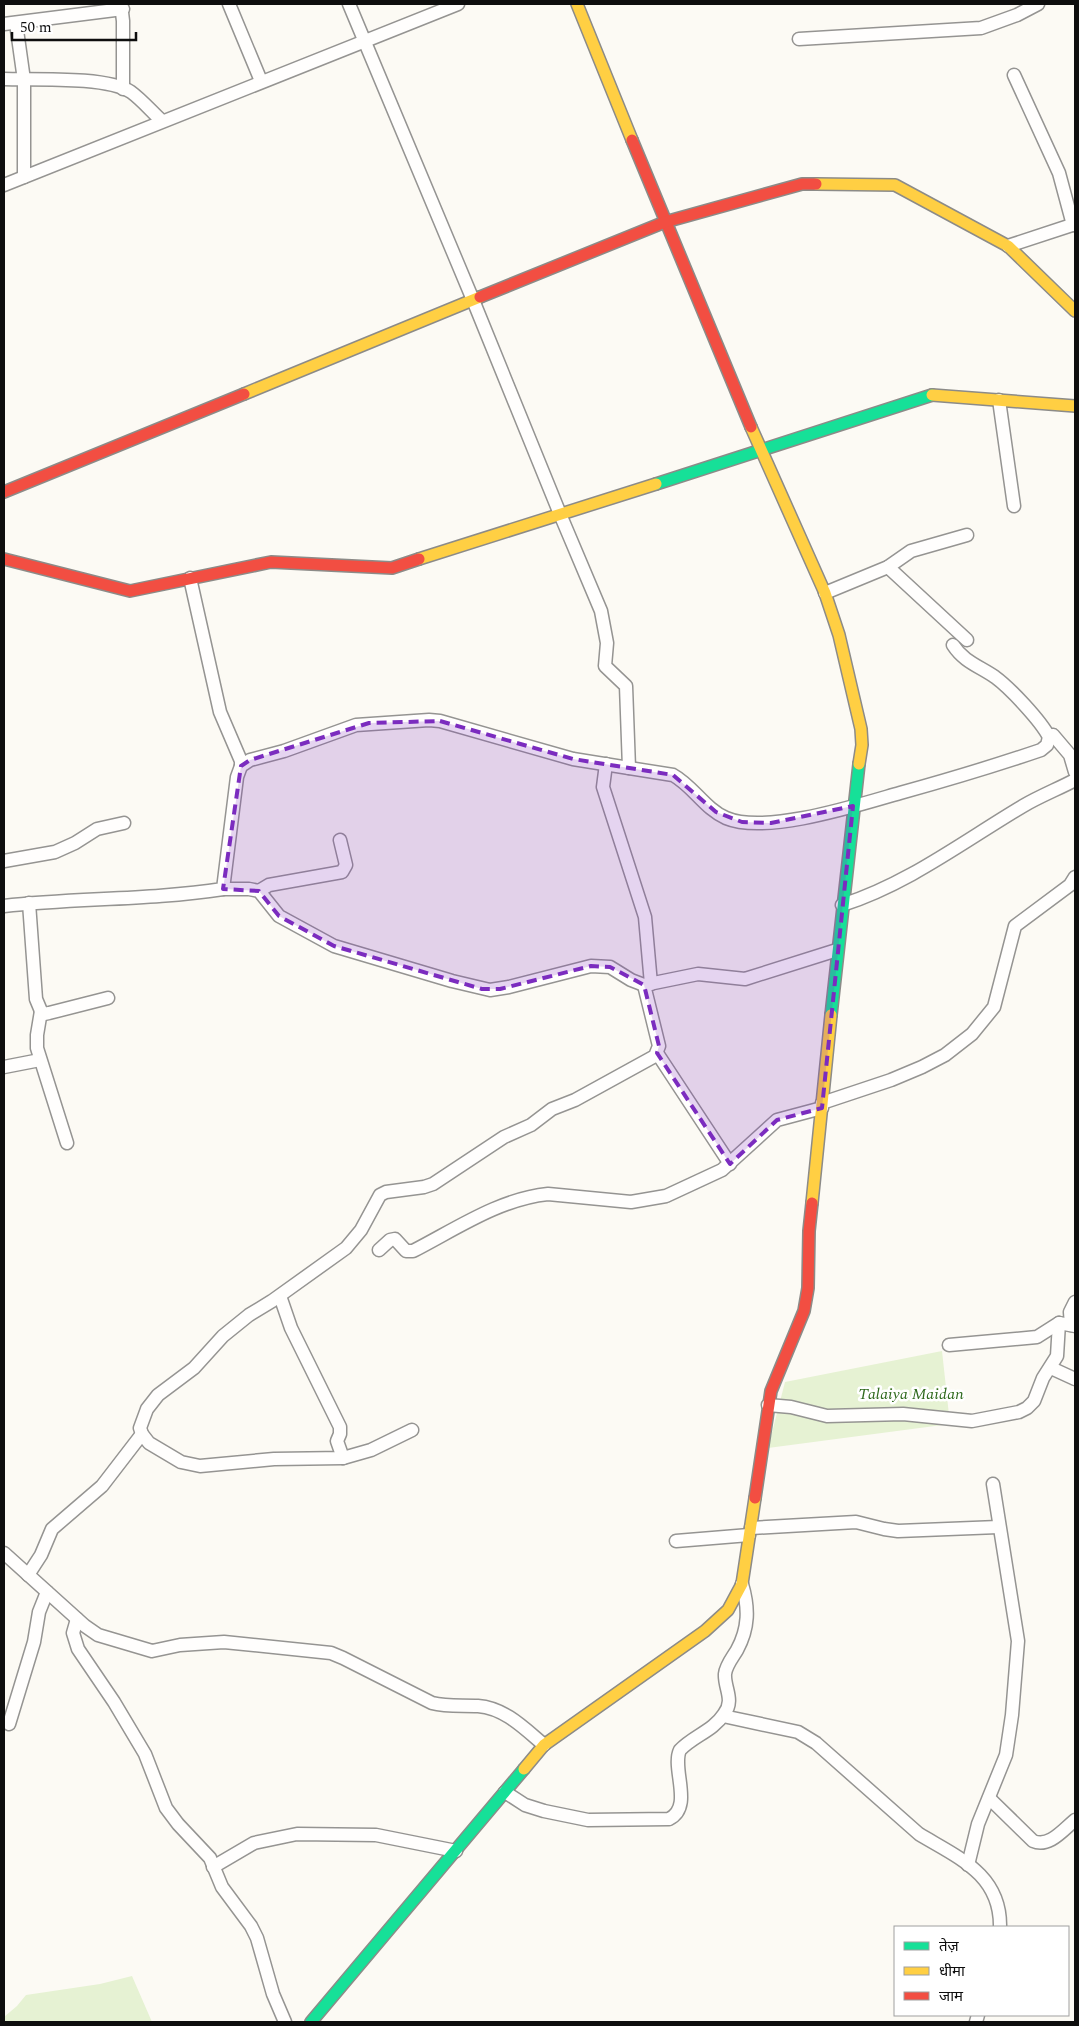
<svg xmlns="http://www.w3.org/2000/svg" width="1079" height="2026" font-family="Spectral,'Noto Sans Devanagari',serif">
	<rect width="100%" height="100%" fill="#fcfaf4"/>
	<!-- green -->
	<g fill="#e6f2d3">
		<path d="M942,1351L950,1424L768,1448L785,1382Z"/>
		<path d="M132,1976L152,2022H4V2017L17,2006L26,1995L100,1984Z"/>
	</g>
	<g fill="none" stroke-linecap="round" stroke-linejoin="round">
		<defs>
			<g id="street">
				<path d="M121,4L123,21V89"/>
				<path d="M229,4L261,81"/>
				<path d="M349,4L473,300L560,514L601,611L607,643L605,666L626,686L629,768"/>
				<path d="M16,23L24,80V177"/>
				<path d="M4,24L123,9"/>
				<path d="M799,39L981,28L1017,15L1038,4"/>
				<path d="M1014,75L1059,173L1073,225"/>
				<path d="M4,79C33,80 107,76 131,92C142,100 152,112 162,121"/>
				<path d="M4,185L458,4"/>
				<path d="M1008,246L1075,224"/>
				<path d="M999,400L1014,506"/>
				<path d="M888,567L967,640"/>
				<path d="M190,578L220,712L241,761V766"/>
				<path d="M825,593L888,567L911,551L967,535"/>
				<path d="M1053,735L1070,755L1075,772"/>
				<path d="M606,764L603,787L645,917L651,984"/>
				<path d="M4,861L55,852L75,843L97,829L124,823"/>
				<path d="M223,889H249L259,891L279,916L334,946L452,981L490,990L509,987L591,966L610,967L631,980L644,985L698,974L745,979L837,950"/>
				<path d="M259,891L269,885L342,872L346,865L340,840"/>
				<path d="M29,903L36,999L41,1011L44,1014L49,1013L108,998"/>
				<path d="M842,905C908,884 964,841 1023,806C1040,796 1058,789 1075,780"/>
				<path d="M4,906C77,898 151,900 223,889L237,777L241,766L250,760L284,751L356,725L429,720L440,721L573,759L673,775C693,786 705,809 726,818C766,835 858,805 900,793C947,780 994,766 1041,750L1047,745L1049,737C1041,721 1010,688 995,677C979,666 964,662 953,645"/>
				<path d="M41,1011L37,1035V1048L67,1143"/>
				<path d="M657,1053L730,1164"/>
				<path d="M4,1067L40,1060"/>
				<path d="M822,1103L891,1080L922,1067L945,1055L972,1034L994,1007L1015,926L1070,885L1075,877"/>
				<path d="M379,1250L390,1240L395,1239L406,1251H413C456,1229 499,1199 548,1194L631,1202L666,1196L722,1170L777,1120L822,1108"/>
				<path d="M280,1296L291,1328L340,1427V1434L337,1441L343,1458"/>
				<path d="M1071,1325L1070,1312L1075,1302"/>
				<path d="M949,1345L1037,1337L1059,1323L1075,1326"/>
				<path d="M1051,1368L1075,1379"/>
				<path d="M768,1405L791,1407L827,1416L903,1414L972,1421L1019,1412L1027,1408L1034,1401L1043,1378L1057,1356L1059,1323"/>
				<path d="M412,1430L371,1450L343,1458L274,1459L200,1466L181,1462L149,1443L142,1434L140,1428L147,1409L158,1395L194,1368L223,1336L249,1315L272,1301L346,1248L361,1230L380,1195L386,1192L424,1187L433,1184L504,1137L531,1125L552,1109L575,1100L655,1056L659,1046L644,985"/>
				<path d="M751,1528L856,1522L884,1529L898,1531L998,1527"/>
				<path d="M676,1541L749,1535"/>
				<path d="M4,1553L85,1626L98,1635L152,1651L180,1645L224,1642L331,1653L343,1658L432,1703C447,1707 463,1705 478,1706C505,1708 525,1729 544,1745"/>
				<path d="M28,1575L41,1555L52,1529L102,1486L142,1434"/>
				<path d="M77,1619L73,1633L78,1649L114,1702L145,1754L166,1808L178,1824L210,1858L222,1887L251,1926L257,1938L273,1994L285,2022"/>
				<path d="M723,1716L798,1732L816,1743L919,1834C957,1857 1001,1874 1000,1927"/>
				<path d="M9,1724L34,1642L39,1612L47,1592"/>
				<path d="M505,1792L525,1805L544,1811L588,1820L669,1819C694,1807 671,1768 680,1750C693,1736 713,1731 724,1714C735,1700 724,1688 725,1674C726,1665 733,1657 737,1650C749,1628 749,1608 742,1584"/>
				<path d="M989,1798L1033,1841C1049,1848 1063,1830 1075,1820"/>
				<path d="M968,1865L978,1824L1006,1755L1012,1715L1018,1641L993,1484"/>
				<path d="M213,1867L254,1843L297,1834L376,1835L456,1851"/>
				<path d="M976,2022L978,2015"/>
			</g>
			<g id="fast">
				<path d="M656,484L932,395"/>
				<path d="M831,1015L859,764"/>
				<path d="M311,2022L524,1769"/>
			</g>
			<g id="slow">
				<path d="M577,4L632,140"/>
				<path d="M816,184L895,185L1008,246L1075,311"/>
				<path d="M244,394L480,297"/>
				<path d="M932,395L1075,406"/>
				<path d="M751,427L825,593L839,635L861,729L862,745L859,764"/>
				<path d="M419,559L656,484"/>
				<path d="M812,1203L831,1015"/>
				<path d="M524,1769L544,1745L705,1631L728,1610L742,1584L755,1498"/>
			</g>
			<g id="jam">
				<path d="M632,140L751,427"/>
				<path d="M480,297L665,222L802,184H816"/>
				<path d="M4,492L244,394"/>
				<path d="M4,559L130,591L271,562L392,568L419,559"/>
				<path d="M755,1498L771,1391L804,1311L808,1288L809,1231L812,1203"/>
			</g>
		</defs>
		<!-- street casing -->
		<use href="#street" stroke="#959492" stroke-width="15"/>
		<!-- fast casing -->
		<use href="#fast" stroke="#8c8b88" stroke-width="14"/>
		<!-- slow casing -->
		<use href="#slow" stroke="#8c8b88" stroke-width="14"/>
		<!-- jam casing -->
		<use href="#jam" stroke="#8c8b88" stroke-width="14"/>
		<!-- street -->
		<use href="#street" stroke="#fffefd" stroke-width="12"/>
		<!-- fast -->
		<use href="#fast" stroke="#16e098" stroke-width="11"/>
		<!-- slow -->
		<use href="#slow" stroke="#ffcf43" stroke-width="11"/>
		<!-- jam -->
		<use href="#jam" stroke="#f24e42" stroke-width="11"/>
	</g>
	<!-- marked area -->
	<path fill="#7b2cbf" fill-opacity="0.2" stroke="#7b2cbf" stroke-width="4" stroke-dasharray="10 6" stroke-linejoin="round" d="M440,721L573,759L673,775L716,812L742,822L771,823L853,806L822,1108L777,1120L730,1164L657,1053L659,1046L644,985L610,967L591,966L500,989H482L334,946L279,916L259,891L223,889L241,766L250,760L369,723Z"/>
	<g text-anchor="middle" stroke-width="5" stroke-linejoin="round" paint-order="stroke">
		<!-- park labels -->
		<g font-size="16" font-style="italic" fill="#2e691c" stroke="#fff">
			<text x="911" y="1399">Talaiya Maidan</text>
		</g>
	</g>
	<!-- border -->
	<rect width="1079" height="2026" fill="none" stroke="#0e0e0e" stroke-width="10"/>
	<!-- legend -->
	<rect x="894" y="1926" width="175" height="90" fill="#ffffff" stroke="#9f9f9f"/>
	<rect x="904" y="1942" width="25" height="8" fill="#16e098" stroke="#9f9f9f"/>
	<text x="939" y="1951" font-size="15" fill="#0e0e0e">तेज़</text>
	<rect x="904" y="1967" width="25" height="8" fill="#ffcf43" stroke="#9f9f9f"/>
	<text x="939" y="1976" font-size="15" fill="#0e0e0e">धीमा</text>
	<rect x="904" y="1992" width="25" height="8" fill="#f24e42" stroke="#9f9f9f"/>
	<text x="939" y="2001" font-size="15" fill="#0e0e0e">जाम</text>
	<!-- scale -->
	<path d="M12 32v8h124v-8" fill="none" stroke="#0e0e0e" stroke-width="2.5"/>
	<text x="20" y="32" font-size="15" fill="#0e0e0e" stroke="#ffffff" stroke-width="4" paint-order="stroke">50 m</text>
</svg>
